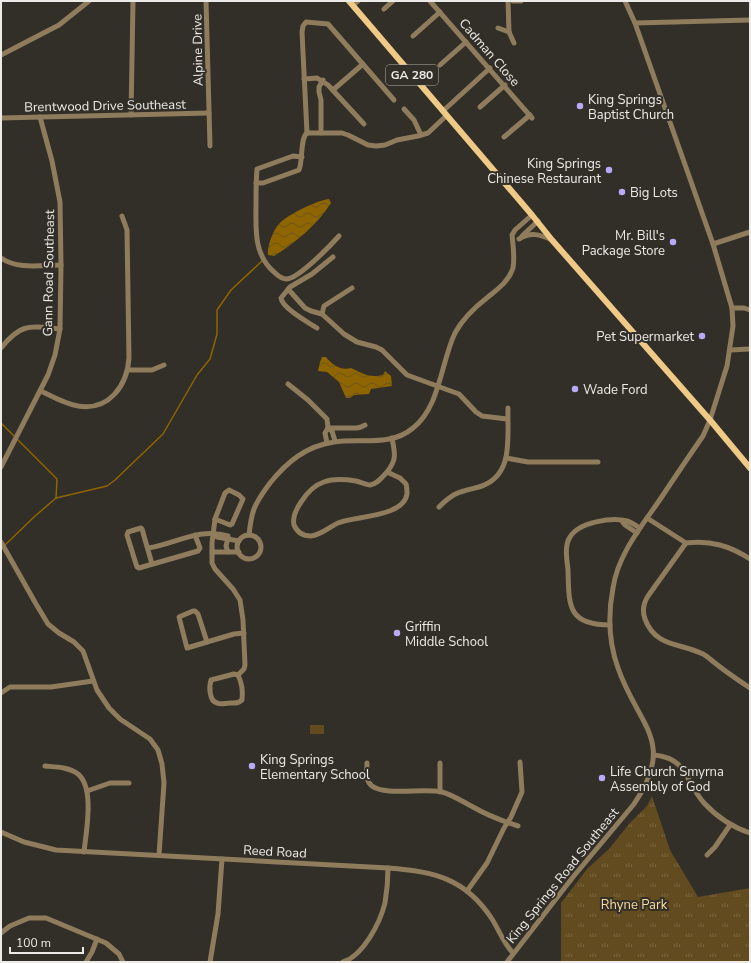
<svg xmlns="http://www.w3.org/2000/svg" width="751" height="963" font-family="'Nunito Sans',sans-serif">
	<defs>
		<pattern id="park-tufts" width="24" height="20" patternUnits="userSpaceOnUse"><rect width="24" height="20" fill="#624b1f"/><path d="M3 7l-1-3M5 7V3M7 7l1-3M15 17l-1-3M17 17v-4M19 17l1-3" fill="none" stroke="#796540"/></pattern>
		<pattern id="water-waves" width="16" height="10" patternUnits="userSpaceOnUse"><rect width="16" height="10" fill="#8f6500"/><path d="M0 5q4-4 8 0t8 0" fill="none" stroke="#6b5622"/></pattern>
	</defs>
	<rect width="100%" height="100%" fill="#322e28"/>
	<!-- grass -->
	<rect fill="#624b1f" x="310" y="725" width="14" height="9"/>
	<!-- park -->
	<path fill="url(#park-tufts)" d="M652,796L670,850L698,897L750,888V962H561V903L587,869L609,849L629,824L647,806Z"/>
	<!-- water -->
	<g fill="url(#water-waves)">
		<path d="M329,199L331,203C317,225 295,243 274,256L268,255C267,247 273,230 279,224C286,215 318,200 329,199Z"/>
		<path d="M322,357H326C332,365 341,371 351,368C364,374 369,378 383,375L385,371L391,376L392,386L371,389L369,394L354,395L350,398H346L339,382L327,372L318,371L320,362Z"/>
	</g>
	<g fill="none" stroke-linecap="round" stroke-linejoin="round">
		<!-- stream -->
		<g stroke="#8f6500" stroke-width="1.5">
			<path d="M1,423L57,479L56,498"/>
			<path d="M5,545L34,517L56,498L107,486L115,480L163,434L197,375L210,359L217,334V310L231,290L262,261"/>
		</g>
		<!-- minor -->
		<g stroke="#8e7c5c" stroke-width="5">
			<path d="M206,1L210,146"/>
			<path d="M430,1L532,118"/>
			<path d="M508,1L509,32L514,43"/>
			<path d="M513,1H521"/>
			<path d="M353,5L358,1"/>
			<path d="M384,9L393,1"/>
			<path d="M635,23L750,20"/>
			<path d="M498,28L509,32"/>
			<path d="M413,36L440,12"/>
			<path d="M1,55L59,25L89,1"/>
			<path d="M440,65L466,42"/>
			<path d="M304,79L317,78L328,85L364,124"/>
			<path d="M333,90L363,64"/>
			<path d="M480,107L505,85"/>
			<path d="M404,109L414,120L421,135"/>
			<path d="M443,111L490,68"/>
			<path d="M131,115L133,1"/>
			<path d="M1,118L209,113"/>
			<path d="M307,133L302,32L303,26L306,22L328,24L394,100"/>
			<path d="M321,133V100L319,92V87L323,80"/>
			<path d="M504,137L530,115"/>
			<path d="M302,157L293,156L257,169C256,180 256,192 256,203C256,227 253,254 274,272C277,275 282,279 287,279C299,278 330,246 339,236"/>
			<path d="M256,183H263L299,170C303,161 300,138 307,133H342L348,135L368,145L376,146L385,145L397,140L418,136L428,133L447,115"/>
			<path d="M522,236L538,221"/>
			<path d="M519,239C531,232 539,234 552,240"/>
			<path d="M713,244L750,232"/>
			<path d="M1,258C18,270 42,265 61,265"/>
			<path d="M288,289L305,308L311,311L322,314L344,334L357,342L376,347L382,350L407,375L459,394L476,412L482,416L507,419"/>
			<path d="M732,308H744L750,310"/>
			<path d="M322,314L324,306L352,288"/>
			<path d="M317,328C309,323 282,308 281,298L290,287L312,274L333,257"/>
			<path d="M1,348C21,323 29,326 60,329"/>
			<path d="M730,350L750,349"/>
			<path d="M128,370H152L164,365"/>
			<path d="M288,384L308,400L327,419L328,428L332,431L335,441"/>
			<path d="M41,391C53,397 65,404 78,406C109,411 127,386 129,358L127,230L122,216"/>
			<path d="M328,428H357L361,427L365,425"/>
			<path d="M327,443L325,433L328,428"/>
			<path d="M506,458L528,462H598"/>
			<path d="M1,467L48,375L55,355L60,329L61,265L60,202L52,161L40,117"/>
			<path d="M387,472L400,478L406,484C407,487 407,491 407,494C404,517 355,516 338,523C329,527 321,535 311,536C303,536 297,532 294,525C292,517 297,508 301,502C315,480 331,477 356,481C361,482 366,485 370,485C378,484 382,477 387,472Z"/>
			<path d="M387,472C397,460 395,453 392,438"/>
			<path d="M229,490L239,495L243,499L232,524L230,525L215,519L225,493Z"/>
			<path d="M439,507C454,492 459,492 479,487C515,476 507,437 508,408"/>
			<path d="M647,518L686,543"/>
			<path d="M215,519L212,543V563L215,569L233,589L240,600L243,620L245,665L244,669L238,675"/>
			<path d="M622,521L625,525L637,533"/>
			<path d="M214,534L217,537L239,541"/>
			<path d="M249,535C250,526 251,517 254,509C258,499 264,491 270,483C287,462 306,446 334,442C360,438 391,447 413,428C440,407 441,362 455,333C463,318 475,307 488,297C498,289 509,281 513,268C515,257 513,245 512,235L515,230L532,215"/>
			<circle cx="249" cy="547" r="12"/>
			<path d="M1,542L36,604L48,624L59,633L74,642L83,651L97,690L109,708L120,719L150,739L158,750L162,764L164,783L159,855"/>
			<path d="M148,548C175,544 199,527 228,536V538"/>
			<path d="M212,552H239"/>
			<path d="M228,552L226,546L228,538"/>
			<path d="M750,559C730,546 711,540 686,543L648,596C643,604 642,611 645,619C655,647 681,643 703,654C707,656 711,660 715,663C726,672 738,680 750,688"/>
			<path d="M152,564L142,529L141,528L128,532L127,535L136,564L137,567L139,568L198,551L200,548L195,535"/>
			<path d="M193,611H195L198,614L207,642L187,648L179,617Z"/>
			<path d="M610,625C567,625 569,605 568,570C567,560 564,546 570,537C579,522 612,517 627,521C631,522 636,526 640,528"/>
			<path d="M207,642L234,634L244,633"/>
			<path d="M234,674L238,675C242,683 243,692 242,700C238,704 235,703 230,703C225,703 221,705 217,703C209,701 209,686 211,680Z"/>
			<path d="M1,693L10,687H51L93,681"/>
			<path d="M654,755C688,758 685,782 704,803C717,817 732,827 750,833"/>
			<path d="M367,763C367,771 365,781 372,786C385,796 423,788 442,792C453,795 463,802 473,807C487,815 502,821 518,826"/>
			<path d="M45,766C56,767 69,767 78,774C95,788 86,832 84,852"/>
			<path d="M87,791L110,783H129"/>
			<path d="M440,792V763"/>
			<path d="M1,832L24,842L56,850L388,868C434,871 466,879 492,919C499,930 504,944 513,953"/>
			<path d="M707,855L715,847L730,825"/>
			<path d="M467,891L487,863L504,828L511,817L522,792L520,762"/>
			<path d="M1,933L10,926L29,918H46L106,943L119,954L123,962"/>
			<path d="M86,962L92,952L97,939"/>
			<path d="M210,962L218,914L222,859"/>
			<path d="M343,962C363,956 380,923 385,903C387,891 388,880 388,868"/>
			<path d="M507,962L573,877L634,804C677,741 638,726 618,668C609,643 608,614 613,588C618,554 642,526 661,498C675,477 689,456 703,436L710,420L727,366L733,326L732,308L713,244L635,23L625,1"/>
		</g>
		<!-- major -->
		<path stroke="#efc986" stroke-width="6" d="M349,1L532,215L552,240L710,420L750,468"/>
	</g>
	<!-- markers -->
	<g fill="#b7abf8" stroke="#322e28" stroke-width="1.5">
		<circle cx="580" cy="106" r="4"/>
		<circle cx="609" cy="170" r="4"/>
		<circle cx="622" cy="192" r="4"/>
		<circle cx="673" cy="242" r="4"/>
		<circle cx="702" cy="336" r="4"/>
		<circle cx="575" cy="389" r="4"/>
		<circle cx="397" cy="633" r="4"/>
		<circle cx="252" cy="766" r="4"/>
		<circle cx="602" cy="778" r="4"/>
	</g>
	<g text-anchor="middle" stroke-width="4" stroke-linejoin="round" paint-order="stroke">
		<!-- shield labels -->
		<rect fill="#322e28" stroke="#b5b2ae" stroke-width="1" x="386" y="65" width="52" height="20" rx="3"/>
		<g font-size="12" font-weight="bold" fill="#edebe7">
			<text x="412" y="79">GA 280</text>
		</g>
		<!-- street labels -->
		<g font-size="13" fill="#edebe7" stroke="#322e28">
			<text transform="translate(197 50) rotate(-91)" y="5">Alpine Drive</text>
			<text transform="translate(490 52) rotate(49)" y="5">Cadman Close</text>
			<text transform="translate(105 105) rotate(-1)" y="5">Brentwood Drive Southeast</text>
			<text transform="translate(48 273) rotate(-89)" y="5">Gann Road Southeast</text>
			<text transform="translate(275 851) rotate(3)" y="5">Reed Road</text>
			<text transform="translate(562 875) rotate(-51)" y="5">King Springs Road Southeast</text>
		</g>
		<!-- poi labels -->
		<g font-size="13" fill="#edebe7" stroke="#322e28" text-anchor="start">
			<text x="588" y="104">King Springs<tspan x="588" dy="15">Baptist Church</tspan></text>
			<text x="601" y="168" text-anchor="end">King Springs<tspan x="601" dy="15">Chinese Restaurant</tspan></text>
			<text x="630" y="197">Big Lots</text>
			<text x="665" y="240" text-anchor="end">Mr. Bill's<tspan x="665" dy="15">Package Store</tspan></text>
			<text x="694" y="341" text-anchor="end">Pet Supermarket</text>
			<text x="583" y="394">Wade Ford</text>
			<text x="405" y="631">Griffin<tspan x="405" dy="15">Middle School</tspan></text>
			<text x="260" y="764">King Springs<tspan x="260" dy="15">Elementary School</tspan></text>
			<text x="610" y="776">Life Church Smyrna<tspan x="610" dy="15">Assembly of God</tspan></text>
		</g>
		<!-- park labels -->
		<g font-size="13" fill="#fdda9f" stroke="#322e28">
			<text x="634" y="909">Rhyne Park</text>
		</g>
	</g>
	<!-- border -->
	<rect width="751" height="963" fill="none" stroke="#edebe7" stroke-width="4"/>
	<!-- scale -->
	<path d="M10 947v6h73v-6" fill="none" stroke="#edebe7" stroke-width="2"/>
	<text x="16" y="947" font-size="12" fill="#edebe7" stroke="#322e28" stroke-width="3" paint-order="stroke">100 m</text>
</svg>
